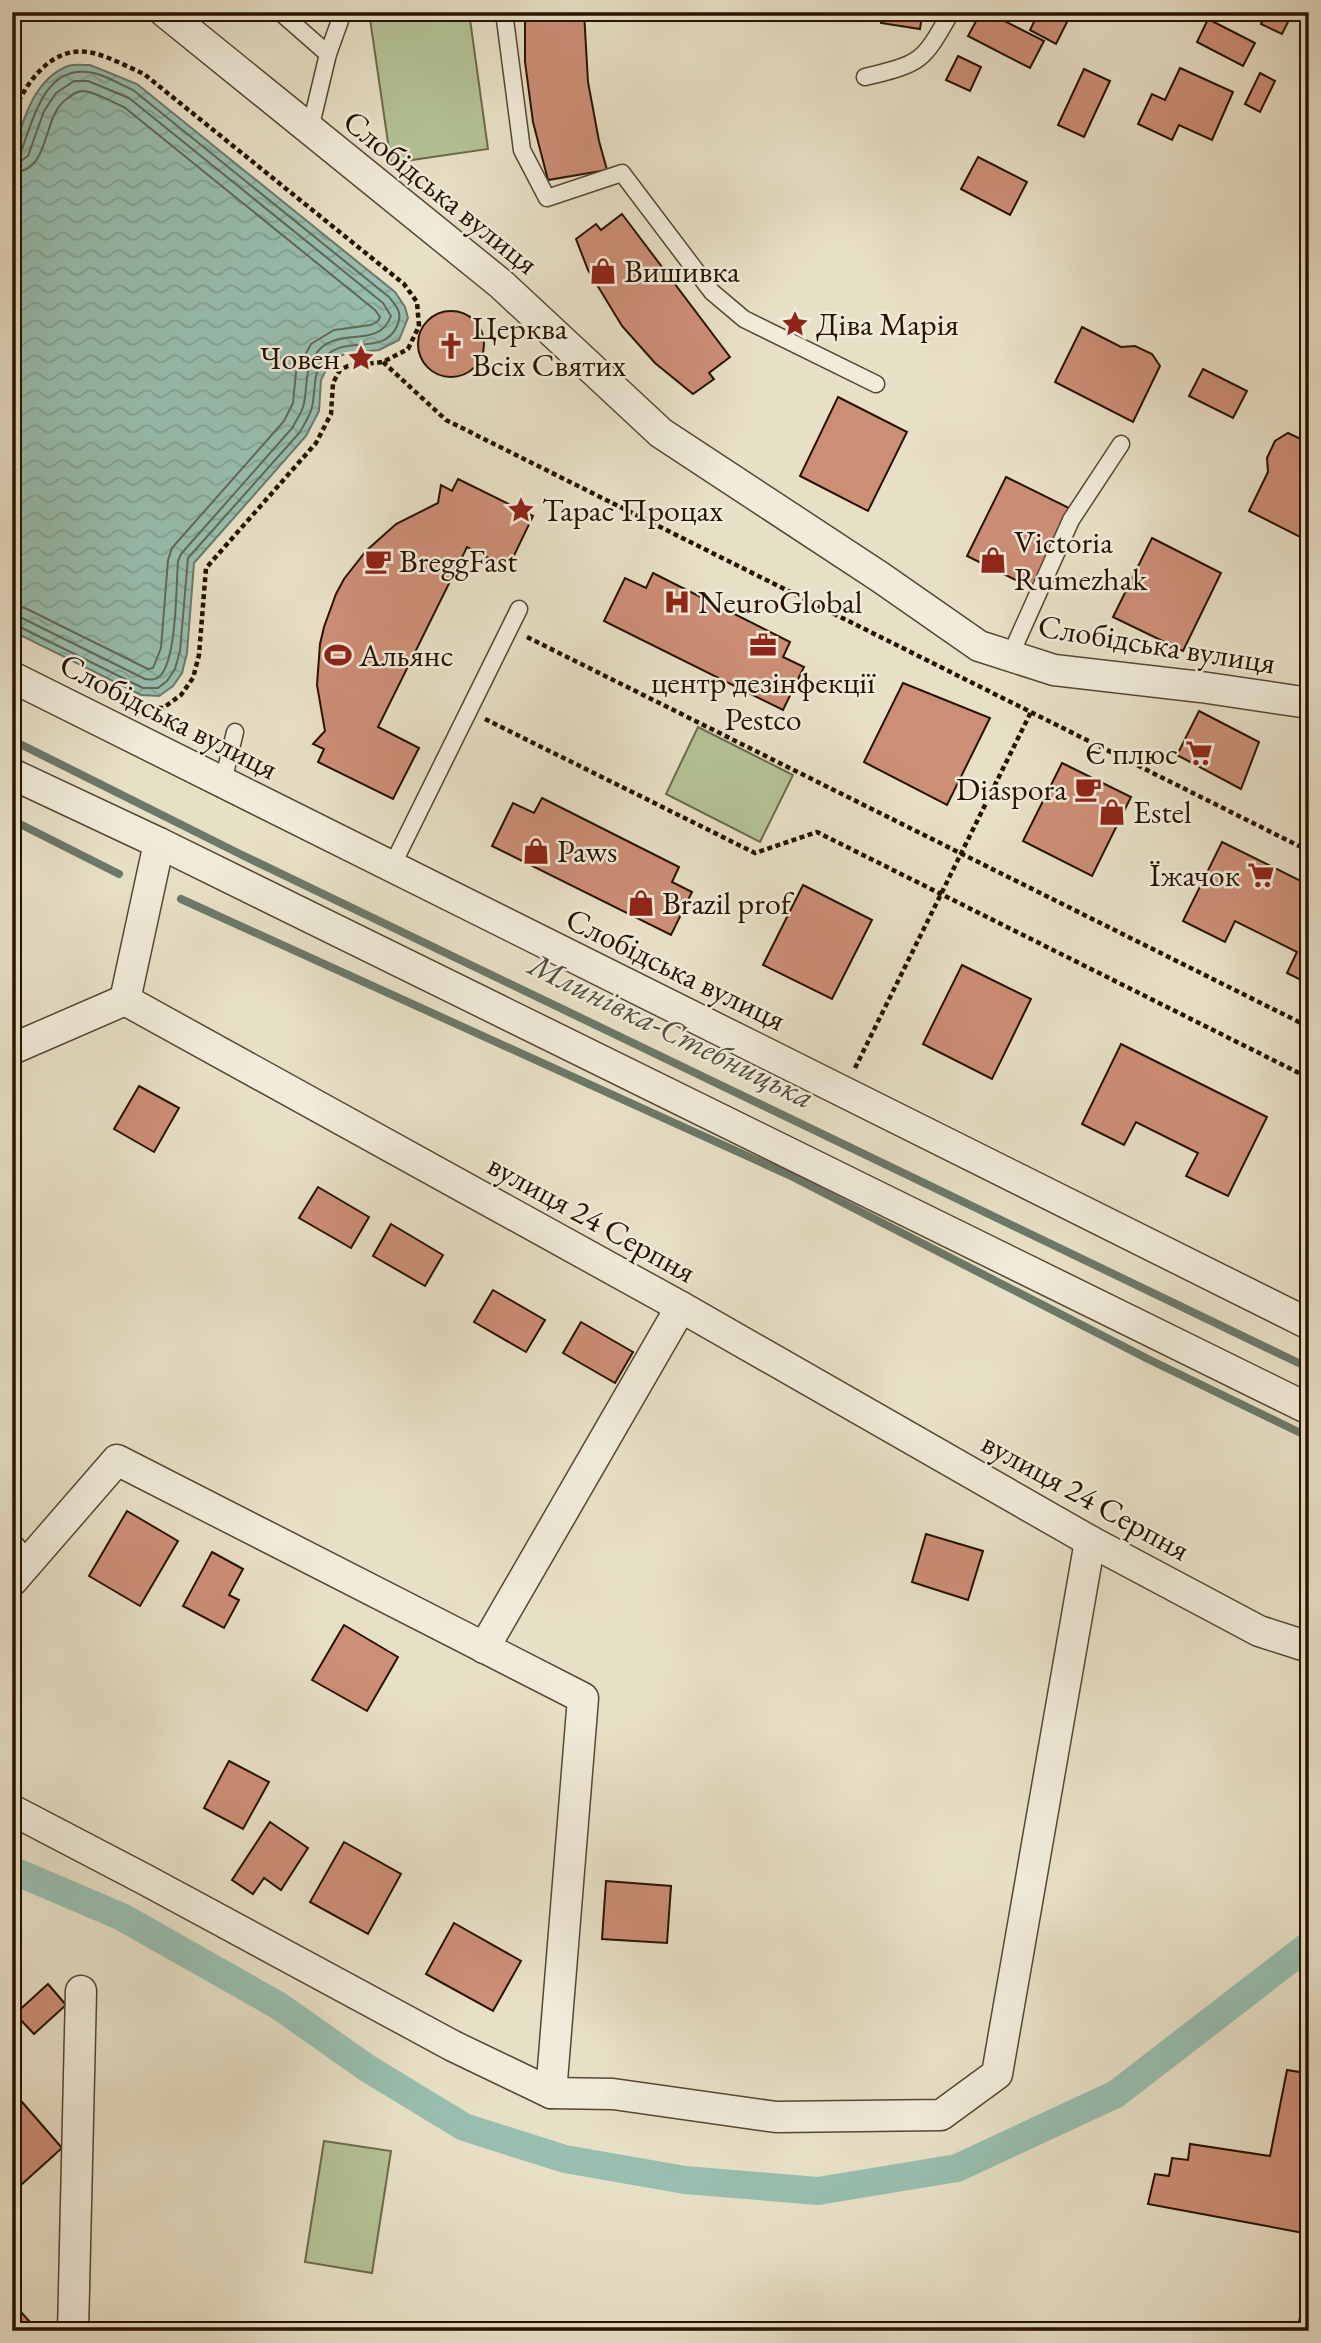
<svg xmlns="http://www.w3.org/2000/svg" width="1321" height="2343" font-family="'EB Garamond',serif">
	<defs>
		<pattern id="water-waves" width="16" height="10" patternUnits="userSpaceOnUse" patternTransform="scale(1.75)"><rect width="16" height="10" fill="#98beaf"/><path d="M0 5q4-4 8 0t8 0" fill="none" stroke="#83a295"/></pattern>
	</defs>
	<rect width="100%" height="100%" fill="#e8e0c6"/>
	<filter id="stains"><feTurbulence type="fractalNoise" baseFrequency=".00286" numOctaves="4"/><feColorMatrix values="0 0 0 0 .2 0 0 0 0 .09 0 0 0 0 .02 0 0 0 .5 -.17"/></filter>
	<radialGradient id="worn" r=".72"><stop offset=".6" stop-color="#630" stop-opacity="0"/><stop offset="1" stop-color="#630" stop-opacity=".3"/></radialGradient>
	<!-- garden -->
	<g fill="#b4c397" stroke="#6e6a4c" stroke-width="2">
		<path d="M369,12H469L488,149L391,163Z"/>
		<path d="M698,727L793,775L760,842L666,794Z"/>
		<path d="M324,2141L391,2151L372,2273L305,2262Z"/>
	</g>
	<!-- water -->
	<path fill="url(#water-waves)" stroke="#6b7969" stroke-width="2" d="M90,65L137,84L395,292L405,307L408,318L399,340L379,350L345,354L331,360L321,380L319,411L306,436L194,563L187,653L182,673L173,686L159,696L141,695L12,631V155C23,123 32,80 68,66C74,64 83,65 90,65Z"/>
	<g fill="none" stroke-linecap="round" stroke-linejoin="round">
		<!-- shore -->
		<g stroke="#606858" stroke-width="2">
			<path d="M12,153H18L22,149C33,119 45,67 87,72C102,73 119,84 133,90L389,297C397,307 403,313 397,326C384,356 346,335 326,356C312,371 316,390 312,407C310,416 304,424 300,432L188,558L180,651L175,669L167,681L158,688H143L18,626L12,625"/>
			<path d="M12,162L21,161L28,156L44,111L56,93L74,81H88L129,98L383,303L391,316C379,349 342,327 320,349C302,367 309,387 303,407C301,414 296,420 293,427L181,554L178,561C176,586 177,659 160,676C156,680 151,680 145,679L22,618L12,616"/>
			<path d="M12,173C53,171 40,116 68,98C73,94 77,91 83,91C96,92 112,102 124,107L375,310L380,317L378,321L371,325L334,330L311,344L296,372L293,403L284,421L172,548L168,560L161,648L153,668L148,669L25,608L12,605"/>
		</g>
		<!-- stream -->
		<g stroke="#6b7969" stroke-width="8">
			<path d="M12,740L242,855L1309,1368"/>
			<path d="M12,820L119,874"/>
			<path d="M181,899L789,1175L1148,1359L1309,1437"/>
		</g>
		<!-- canal -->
		<path stroke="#98beaf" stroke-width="28" d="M12,1870L122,1917L279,2006L367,2068L464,2127L565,2159L685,2180L818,2191L957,2168L1116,2094L1309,1945"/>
	</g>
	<!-- building -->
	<g fill="#cd8e76" stroke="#271200" stroke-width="2">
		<path d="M525,12H584L588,82L599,141L607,170L548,180L533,122L525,62Z"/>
		<path d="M883,12H930V16L922,15L920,29L881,23Z"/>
		<path d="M981,12H987L1044,41L1030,68L968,36Z"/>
		<path d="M1039,12H1072L1056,44L1030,30Z"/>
		<path d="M1266,12H1293L1282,34L1261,24Z"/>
		<path d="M1208,19L1255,43L1243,66L1197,42Z"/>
		<path d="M958,56L981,67L970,91L946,80Z"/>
		<path d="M1180,68L1233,92L1212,140L1179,125L1172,140L1138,124L1152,94L1165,100Z"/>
		<path d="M1084,69L1110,81L1084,137L1058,125Z"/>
		<path d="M1260,73L1275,81L1260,112L1245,104Z"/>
		<path d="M978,157L1027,182L1010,215L961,189Z"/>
		<path d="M622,214L730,357L709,373L714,379L693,394L655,363L622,326L588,270L576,239L596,224L601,230Z"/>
		<circle cx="451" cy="344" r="33"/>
		<path d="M1082,327L1121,347L1135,346L1152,354L1160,366L1133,422L1055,382Z"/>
		<path d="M1203,369L1247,391L1233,418L1189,396Z"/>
		<path d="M838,397L907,432L868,511L800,476Z"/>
		<path d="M1288,433L1309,443V528L1304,539L1249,511L1268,472L1267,458L1275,441Z"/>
		<path d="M1006,477L1075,511L1036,590L967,556Z"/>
		<path d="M458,479L533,516L508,568L467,547L378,727L419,748L393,799L318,762L324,749L313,744L325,731L317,685L320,644L324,627L336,594L344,579L366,551L396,524L438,503L441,485L452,491Z"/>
		<path d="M1152,538L1221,573L1183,651L1113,617Z"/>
		<path d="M653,573L790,642L783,657L804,667L783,710L604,621L625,578L646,588Z"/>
		<path d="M903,683L990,718L947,805L864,762Z"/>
		<path d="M1199,711L1259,742L1241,789L1177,755Z"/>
		<path d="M1062,763L1131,797L1092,876L1023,841Z"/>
		<path d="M542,798L679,867L672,882L692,892L671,935L492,846L513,803L534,813Z"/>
		<path d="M1222,842L1309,885V984L1287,973L1297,952L1235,921L1225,942L1183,921Z"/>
		<path d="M803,885L872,920L832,999L763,965Z"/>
		<path d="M962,965L1031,999L992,1079L923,1044Z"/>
		<path d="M1121,1044L1267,1117L1228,1196L1186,1176L1198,1153L1136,1122L1124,1145L1082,1124Z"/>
		<path d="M139,1086L179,1108L154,1152L114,1129Z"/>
		<path d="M318,1187L369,1217L351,1248L299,1218Z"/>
		<path d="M391,1224L443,1255L425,1286L373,1256Z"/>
		<path d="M493,1290L545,1320L526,1352L474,1322Z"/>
		<path d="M581,1322L633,1352L615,1383L563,1353Z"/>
		<path d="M127,1511L178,1541L140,1606L89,1576Z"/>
		<path d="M926,1534L983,1551L968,1600L912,1582Z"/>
		<path d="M212,1552L243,1569L229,1595L239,1600L224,1628L183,1606Z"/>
		<path d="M344,1625L398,1657L367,1711L312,1680Z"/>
		<path d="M229,1761L269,1782L243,1829L204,1808Z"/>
		<path d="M270,1822L308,1848L281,1890L264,1878L253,1894L232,1880Z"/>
		<path d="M344,1842L401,1874L368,1934L310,1902Z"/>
		<path d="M606,1881L671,1886L667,1943L602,1939Z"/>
		<path d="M454,1923L521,1961L493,2011L426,1974Z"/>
		<path d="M48,1984L66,2005L34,2034L15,2014Z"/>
		<path d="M1308,2065L1309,2234L1148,2204L1155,2174L1169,2176L1172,2158L1188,2160L1190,2144L1270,2156L1287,2070L1306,2073Z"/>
		<path d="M22,2102L62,2148L22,2184L12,2173V2110Z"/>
		<path d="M12,2302L38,2331H12Z"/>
		<path d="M1302,2308L1309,2309V2331H1297Z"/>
	</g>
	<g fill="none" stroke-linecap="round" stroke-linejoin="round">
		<defs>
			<g id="service">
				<path d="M280,12L328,54"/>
				<path d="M504,12L522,150L547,198L622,173L712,292L744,319L876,384"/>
				<path d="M865,77C922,63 922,63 951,12"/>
				<path d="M310,129L328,54L343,12"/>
				<path d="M1010,656L1071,520L1121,444"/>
				<path d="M222,786L235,732"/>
				<path d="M392,866L519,609"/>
				<path d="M12,1540L29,1561"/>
			</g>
			<g id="minor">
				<path d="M165,12L501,284L661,433L880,577L979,646L1054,670L1201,687L1309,703"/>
				<path d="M12,677L1309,1324"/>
				<path d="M12,774L159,843L125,1000L681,1307L1090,1541L1259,1631L1309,1647"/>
				<path d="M159,843L1309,1409"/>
				<path d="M12,1049L125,1000"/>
				<path d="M12,1581L117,1460L583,1698L551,2093"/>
				<path d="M484,1648L681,1307"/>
				<path d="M12,1810L144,1879L453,2046L551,2093L613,2094L776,2117L941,2115L997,2074L1090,1541"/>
				<path d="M73,2331L81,1991"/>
			</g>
		</defs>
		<!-- service casing -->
		<use href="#service" stroke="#574632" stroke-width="19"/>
		<!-- minor casing -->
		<use href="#minor" stroke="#574632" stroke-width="33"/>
		<!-- path -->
		<g stroke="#271200" stroke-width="4.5" stroke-dasharray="5 3.5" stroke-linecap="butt">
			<path d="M12,117C24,84 52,43 93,53C110,57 128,67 144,74L404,284L417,302L419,326L408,349L383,362L348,366L340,370L333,383L331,414L316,443L206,568L199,655L193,678L181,695L163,708L137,706"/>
			<path d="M383,362L446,420L1309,851"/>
			<path d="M527,637L1309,1027"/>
			<path d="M485,719L755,853L817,832L1309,1078"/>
			<path d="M855,1068L1031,712"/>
		</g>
		<!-- service -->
		<use href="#service" stroke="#f0ebda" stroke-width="16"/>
		<!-- minor -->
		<use href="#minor" stroke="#f0ebda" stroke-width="30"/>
	</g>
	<!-- icons -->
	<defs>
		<symbol id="shop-bare" viewBox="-9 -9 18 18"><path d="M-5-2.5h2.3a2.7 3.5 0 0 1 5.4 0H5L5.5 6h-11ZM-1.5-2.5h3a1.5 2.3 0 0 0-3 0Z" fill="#8f2418" stroke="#f0ebda" stroke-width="2.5" paint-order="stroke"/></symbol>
		<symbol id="sight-bare" viewBox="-9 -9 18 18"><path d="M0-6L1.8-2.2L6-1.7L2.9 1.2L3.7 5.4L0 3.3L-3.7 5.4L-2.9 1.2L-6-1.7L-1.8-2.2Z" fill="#8f2418" stroke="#f0ebda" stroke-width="2.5" paint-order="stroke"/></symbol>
		<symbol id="church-bare" viewBox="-9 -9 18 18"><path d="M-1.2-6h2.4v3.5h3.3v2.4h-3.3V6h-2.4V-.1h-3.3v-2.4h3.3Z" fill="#8f2418" stroke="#f0ebda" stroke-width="2.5" paint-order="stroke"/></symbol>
		<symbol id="cafe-bare" viewBox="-9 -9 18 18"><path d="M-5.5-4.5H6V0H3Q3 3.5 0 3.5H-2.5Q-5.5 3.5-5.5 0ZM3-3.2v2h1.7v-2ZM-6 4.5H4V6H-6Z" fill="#8f2418" stroke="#f0ebda" stroke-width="2.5" paint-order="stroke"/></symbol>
		<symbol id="hospital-bare" viewBox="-9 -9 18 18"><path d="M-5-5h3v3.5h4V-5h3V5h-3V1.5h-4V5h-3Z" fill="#8f2418" stroke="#f0ebda" stroke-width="2.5" paint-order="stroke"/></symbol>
		<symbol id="office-bare" viewBox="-9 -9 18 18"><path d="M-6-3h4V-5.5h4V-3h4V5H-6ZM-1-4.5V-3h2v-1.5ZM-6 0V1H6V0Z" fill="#8f2418" stroke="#f0ebda" stroke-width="2.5" paint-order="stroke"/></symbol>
		<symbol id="stadium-bare" viewBox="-9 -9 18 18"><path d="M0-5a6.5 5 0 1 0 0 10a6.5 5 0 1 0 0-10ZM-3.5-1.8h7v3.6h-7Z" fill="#8f2418" stroke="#f0ebda" stroke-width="2.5" paint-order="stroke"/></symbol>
		<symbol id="supermarket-bare" viewBox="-9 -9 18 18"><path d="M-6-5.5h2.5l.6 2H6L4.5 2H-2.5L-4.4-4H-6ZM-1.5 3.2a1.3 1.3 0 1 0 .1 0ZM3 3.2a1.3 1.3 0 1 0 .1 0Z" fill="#8f2418" stroke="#f0ebda" stroke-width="2.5" paint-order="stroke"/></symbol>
	</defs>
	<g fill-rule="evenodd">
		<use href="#shop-bare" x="584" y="252" width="38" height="38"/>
		<use href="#sight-bare" x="776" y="305" width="38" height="38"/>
		<use href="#church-bare" x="432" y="327" width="38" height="38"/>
		<use href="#sight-bare" x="342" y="339" width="38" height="38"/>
		<use href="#sight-bare" x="502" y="491" width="38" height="38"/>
		<use href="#shop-bare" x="974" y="541" width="38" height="38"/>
		<use href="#cafe-bare" x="359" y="542" width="38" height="38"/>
		<use href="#hospital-bare" x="658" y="583" width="38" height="38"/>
		<use href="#office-bare" x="744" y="626" width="38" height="38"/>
		<use href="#stadium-bare" x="319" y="636" width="38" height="38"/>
		<use href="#supermarket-bare" x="1180" y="734" width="38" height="38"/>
		<use href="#cafe-bare" x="1069" y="770" width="38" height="38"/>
		<use href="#shop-bare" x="1093" y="793" width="38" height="38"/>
		<use href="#shop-bare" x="517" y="832" width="38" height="38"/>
		<use href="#supermarket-bare" x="1242" y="856" width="38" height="38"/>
		<use href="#shop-bare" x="622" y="884" width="38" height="38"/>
	</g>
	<g text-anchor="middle" stroke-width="5" stroke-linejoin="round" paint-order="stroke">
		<!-- street labels -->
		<g font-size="32" fill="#271200" stroke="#f0ebda">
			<text transform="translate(441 192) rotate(39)" y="11">Слобідська вулиця</text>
			<text transform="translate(1157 644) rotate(9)" y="11">Слобідська вулиця</text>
			<text transform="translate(169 716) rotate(27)" y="11">Слобідська вулиця</text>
			<text transform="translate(676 969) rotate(26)" y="11">Слобідська вулиця</text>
			<text transform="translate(592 1218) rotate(29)" y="11">вулиця 24 Серпня</text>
			<text transform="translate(1086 1496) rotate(29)" y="11">вулиця 24 Серпня</text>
		</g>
		<!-- poi labels -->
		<g font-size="32" fill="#271200" stroke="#f0ebda" text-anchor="start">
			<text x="624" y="282">Вишивка</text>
			<text x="816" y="335">Діва Марія</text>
			<text x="472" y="339">Церква<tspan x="472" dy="37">Всіх Святих</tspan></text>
			<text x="340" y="369" text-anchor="end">Човен</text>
			<text x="542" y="521">Тарас Процах</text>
			<text x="1014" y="553">Victoria<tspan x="1014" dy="37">Rumezhak</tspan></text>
			<text x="399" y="572">BreggFast</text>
			<text x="698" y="613">NeuroGlobal</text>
			<text x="359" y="666">Альянс</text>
			<text x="763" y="693" text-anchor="middle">центр дезінфекції<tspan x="763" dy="37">Pestco</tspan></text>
			<text x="1178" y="764" text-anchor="end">Є плюс</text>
			<text x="1067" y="800" text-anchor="end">Diaspora</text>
			<text x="1133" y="823">Estel</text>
			<text x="557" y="862">Paws</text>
			<text x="1240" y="886" text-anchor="end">Їжачок</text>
			<text x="662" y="914">Brazil prof</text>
		</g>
		<!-- water labels -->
		<g font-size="33" font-style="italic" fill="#4f4e3d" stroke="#f0ebda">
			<text transform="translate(672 1030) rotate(26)" y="12">Млинівка-Стебницька</text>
		</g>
	</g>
	<!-- margin -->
	<rect width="1321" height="2343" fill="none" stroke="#e8e0c6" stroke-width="42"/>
	<rect x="14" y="14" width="1293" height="2315" fill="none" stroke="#271200" stroke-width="3.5"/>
	<rect x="21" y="21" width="1279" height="2301" fill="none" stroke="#271200" stroke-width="2"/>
	<rect width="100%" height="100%" filter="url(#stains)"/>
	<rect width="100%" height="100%" fill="url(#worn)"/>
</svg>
